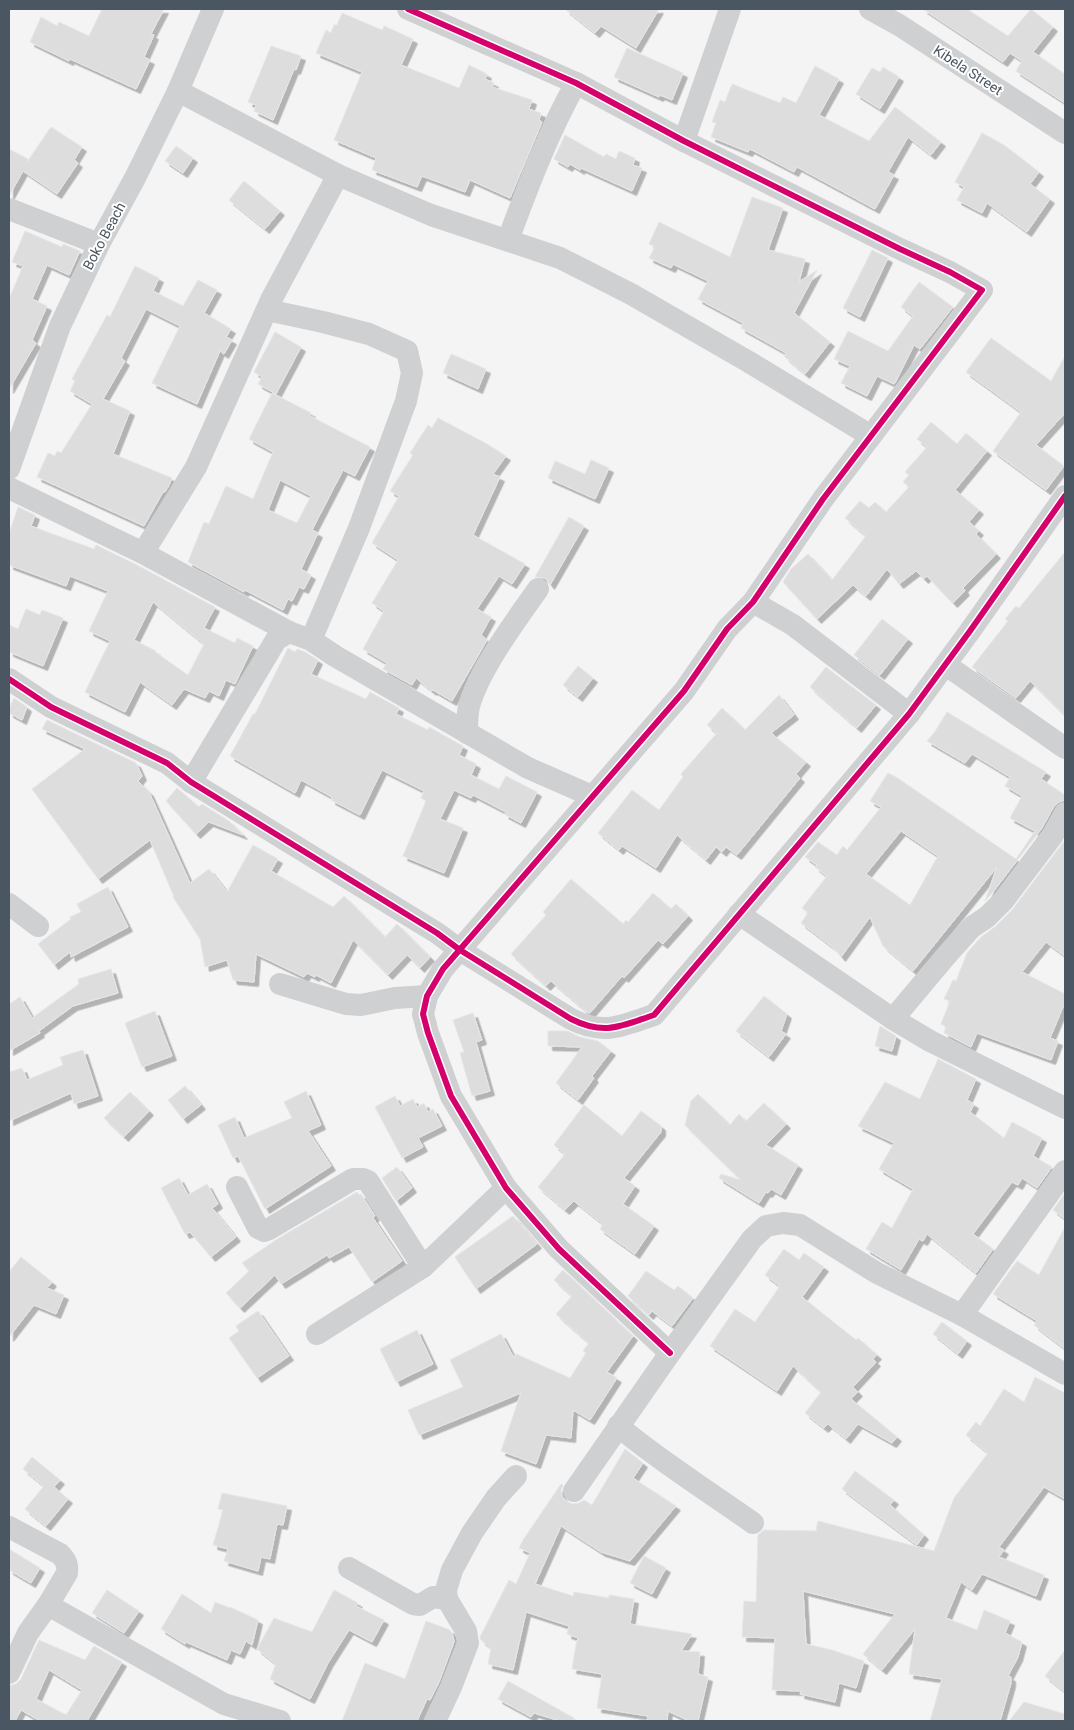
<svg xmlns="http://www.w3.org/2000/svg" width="1074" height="1730" font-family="Roboto,sans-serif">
	<defs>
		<filter id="shadow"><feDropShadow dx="4.5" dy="4.5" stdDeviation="0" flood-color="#0004"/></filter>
	</defs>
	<rect width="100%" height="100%" fill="#f4f4f4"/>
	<!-- building -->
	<g fill="#ddddde" stroke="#e5e6e7" fill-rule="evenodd" filter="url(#shadow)">
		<path d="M102,9H164L151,34L154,35L144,57L150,60L136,89L70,59L69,61L30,42L41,17L57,26L59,22L89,36Z"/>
		<path d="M565,9H659L636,48L601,26L595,33Z"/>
		<path d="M923,9H967L1008,36L1031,9L1053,27L1033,52L1065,74V103L1016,71L1022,61L1010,53L1003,62Z"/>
		<path d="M342,13L382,30L384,26L413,39L401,65L459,88L469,65L487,74L485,79L494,83L492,87L532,100L529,109L541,113L539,120L542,122L510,198L470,180L465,192L422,176L417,187L372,170L376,158L334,140L362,72L316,53L326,30L331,33L334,25H337Z"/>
		<path d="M271,46L301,56L296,70L294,69L273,120L254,111L256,105L248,102Z"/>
		<path d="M627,48L683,73L672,100L660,95L659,97L614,77Z"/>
		<path d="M815,66L839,79L819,115L869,141L895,107L941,142L931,155L908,137L888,172L894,175L875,209L797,167L794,172L750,149L748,152L711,137L716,123L712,122L720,100L725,102L732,84L780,103L783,97L796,103Z"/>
		<path d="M883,67L899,77L880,109L856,94L872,68L880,72Z"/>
		<path d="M51,127L82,147L74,160L78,163L57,194L23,171L9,196V149L28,159L27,162Z"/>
		<path d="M982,133L1004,145L1039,172L1030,184L1050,199L1027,232L987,203L982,213L957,200L964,187L955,182Z"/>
		<path d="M565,135L604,157L606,154L616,159L619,151L635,158L633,165L642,168L632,191L581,168L580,170L570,164L568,167L554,159Z"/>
		<path d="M176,146L193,158L183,173L165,161Z"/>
		<path d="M244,181L280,211L265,229L229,200Z"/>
		<path d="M752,197L783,208L768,250L805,259L799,282L817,270L794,313L830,342L805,374L784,356L786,353L741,328L743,323L698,299L708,281L673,264L671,268L649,258L655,247L649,244L659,222L730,257Z"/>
		<path d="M25,231L62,247L63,244L80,251L69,275L47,265L32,299L47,306L32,340L36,343L9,389V299L23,266L12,262Z"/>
		<path d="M872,250L888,258L860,317L843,308Z"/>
		<path d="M135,266L159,278L153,291L183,306L198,280L217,290L204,313L231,329L226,337L232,340L224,354L220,351L197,404L152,383L180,326L146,309L121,358L125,361L103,399L130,411L113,454L172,478L168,487L165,492H163L144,526L37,477L48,453L55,456L57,451L61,453L92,404L70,391L75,381L72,379L107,315L110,317Z"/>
		<path d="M919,282L953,307L920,349L914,345L895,383L894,384L877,376L867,396L841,383L850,366L834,359L848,331L888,351L913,316L901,307Z"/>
		<path d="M275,332L301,347L276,394L258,384L262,377L254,372Z"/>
		<path d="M991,338L1051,381L1065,356V413L1036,445L1064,466L1046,490L993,451L1021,412L966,372Z"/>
		<path d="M451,354L486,369L478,389L443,373Z"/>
		<path d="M272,393L311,413L310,416L370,447L355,476L343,470L312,530L318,533L301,569L311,575L304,589L299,587L292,601L288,599L283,610L245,590L244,592L188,562L204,522L209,524L226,486L253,499L273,452L249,439ZM280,480L311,496L297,523L268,510Z"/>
		<path d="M438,418L487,444L506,456L493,474L500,477L473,535L525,564L512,584L499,576L477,609L491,617L481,635L487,640L452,701L433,690L432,691L416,678L412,685L383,669L387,663L363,649L384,611L372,603L398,560L372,543L399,496L390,491L413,455L410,453L428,425L432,428Z"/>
		<path d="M931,422L957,444L966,433L987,451L955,490L979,510L969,522L979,531L976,534L996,554L963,588L965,591L953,603L927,576L924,579L916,571L899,584L887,569L866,596L853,585L817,619L783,582L791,569L808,554L832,580L866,536L845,518L860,501L869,508L875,502L886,512L909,487L903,482L909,475L905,472L927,447L917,439Z"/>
		<path d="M591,460L609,468L595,499L548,478L555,461L585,474Z"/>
		<path d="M18,507L35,515L31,526L94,549L96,545L137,565L215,607L204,628L235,643L237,638L253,646L235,684L226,680L219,696L209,691L205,698L184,689L172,705L140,682L125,712L85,692L110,641L89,631L108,591L70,576L66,586L9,565V534ZM153,602L204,644L188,675L155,652L156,651L134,640Z"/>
		<path d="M569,517L584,526L550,585L545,578L535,577Z"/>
		<path d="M1065,552V716L1030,681L1016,698L972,667L1008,621L1005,619L1016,606L1019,608Z"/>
		<path d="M26,609L40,615L42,610L63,618L43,666L9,652V625L18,629Z"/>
		<path d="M882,619L908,639L880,675L854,655Z"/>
		<path d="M288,648L295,652L297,649L305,652L318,660L311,674L366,699L370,692L399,708L396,714L428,730L429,727L463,746L459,755L476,764L471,775L499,789L506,776L537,792L521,823L504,814L506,812L473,795L471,798L454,790L440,819L463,828L444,873L403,856L426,801L421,798L424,791L382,770L360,815L331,800L332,797L301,780L295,793L230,756L253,714H255Z"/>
		<path d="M578,666L593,678L578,697L563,685Z"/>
		<path d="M826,667L876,705L857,728L810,687Z"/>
		<path d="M779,695L794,715L771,733L806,762L796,774L800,778L737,855L726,847L722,852L716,847L706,860L677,835L656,868L622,846L619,850L598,833L632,790L659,810L683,777L681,774L717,733L707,725L722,708L745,730Z"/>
		<path d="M14,698L27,707L22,720L9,713V709Z"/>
		<path d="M947,712L1046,772L1041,779L1065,795V800L1059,802L1054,806L1042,828L993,892L985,901L997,867L913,971L883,946L870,917L841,957L834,948L801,923L808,913L802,908L827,876L815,867L817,865L805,857L818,842L837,855L843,846L847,850L881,807L870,801L888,773L896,777L1016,859L1035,831L1010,818L1022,796L1005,786L1010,777L972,754L965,763L927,741L934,733ZM901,831L938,856L910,905L866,874Z"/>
		<path d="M47,720L136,763L142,776L138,781L149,792L190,883L209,869L227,892L253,845L278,859L271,871L333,907L344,896L385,937L397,924L430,957L420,968L407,955L388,975L353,940L331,983L316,975L315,977L307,973L304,977L256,954L254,982L233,980L227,960L205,967L200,939L173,897H174L150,840L98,879L32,789L85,749L42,729Z"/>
		<path d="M177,788L199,807L202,804L229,821L243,835L209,822L196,834L166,801Z"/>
		<path d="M1065,840V956L1046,942L1022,972L1065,994V1002L1050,1038L1058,1041L1051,1060L977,1033L971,1047L944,1033L946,1027L941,1024L950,1001L944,999L953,980L956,981L967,953L981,937L996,926L1012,910Z"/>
		<path d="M571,879L623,924L626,920L628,922L653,893L671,909L676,904L688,916L663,944L658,940L624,978L622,976L590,1013L586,1011L551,981L546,986L511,954L546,915L543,912Z"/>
		<path d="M108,887L128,927L71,957L70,952L54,965L38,944L71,919L70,917L81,912L77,904Z"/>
		<path d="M111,969L118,993L73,1006L39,1031L40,1033L9,1051V1004L20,997L32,1018L79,984L78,979Z"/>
		<path d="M764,996L787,1014L781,1031L786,1034L769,1057L736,1031Z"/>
		<path d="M155,1011L172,1056L142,1067L125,1023Z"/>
		<path d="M473,1013L482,1040L476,1042L490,1091L472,1096L460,1053L464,1052L453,1020Z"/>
		<path d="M880,1026L896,1036L892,1051L875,1046Z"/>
		<path d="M548,1031H567L580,1037L598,1041L611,1051L592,1076L594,1078L578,1100L556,1083L582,1047L548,1046Z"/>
		<path d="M83,1050L98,1096L74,1104L71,1093L9,1121V1072L22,1068L27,1080L63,1065L60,1057Z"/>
		<path d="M938,1059L976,1079L967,1100L974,1104L970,1112L1004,1138L1012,1122L1042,1138L1033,1156L1052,1167L1037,1188L1022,1178L1018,1185L1012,1182L973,1234L993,1249L976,1273L927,1234L923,1241L919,1239L901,1270L866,1249L882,1222L892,1228L913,1189L879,1169L894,1143L858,1126L885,1082L920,1099Z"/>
		<path d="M185,1086L201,1105L183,1119L168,1100Z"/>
		<path d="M306,1091L321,1125L308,1131L331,1166L265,1209L238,1156L233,1158L218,1125L235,1117L244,1138L292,1118L284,1102Z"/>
		<path d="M130,1092L149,1111L124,1137L104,1118Z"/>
		<path d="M698,1094L730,1125L739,1114L746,1121L764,1103L786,1124L766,1145L798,1165L781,1195L771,1189L768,1193L766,1192L759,1203L719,1178L721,1174L741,1180L685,1125L691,1101Z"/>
		<path d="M395,1096L400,1106L413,1099L417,1107L424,1103L428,1112L433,1109L442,1126L418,1138L423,1147L402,1158L375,1107Z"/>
		<path d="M584,1105L622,1136L641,1111L661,1126V1132L624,1178L635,1186L623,1204L654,1226L635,1254L600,1229L603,1224L574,1201L565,1210L538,1187L565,1154L554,1145Z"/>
		<path d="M397,1167L412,1188L396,1201L382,1178Z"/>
		<path d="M179,1178L188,1195L207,1184L218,1204L212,1208L236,1237L211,1257L190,1232L185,1234L161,1188Z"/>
		<path d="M357,1192L359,1195L361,1194L375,1216L373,1218L402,1261L372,1282L349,1247L329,1258L327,1255L281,1284L275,1275L240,1308L226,1293L249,1271L242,1263L279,1238Z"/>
		<path d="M1065,1193V1219L1053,1210Z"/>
		<path d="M513,1216L537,1244L476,1289L455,1257Z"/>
		<path d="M1065,1227V1349L1034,1325L1037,1321L993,1294L1017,1261L1039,1275Z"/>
		<path d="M784,1249L799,1260L804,1253L824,1267L802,1297L856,1340L858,1338L877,1355L873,1359L876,1362L853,1387L858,1392L851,1399L897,1437L892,1443L858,1424L846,1439L828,1424L824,1428L805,1413L821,1392L793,1366L777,1391L710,1346L735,1309L755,1322L780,1286L765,1275Z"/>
		<path d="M21,1257L52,1282L47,1288L64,1295L56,1314L34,1305L9,1337V1272Z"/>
		<path d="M563,1270L633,1336L607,1372L617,1378L590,1420L573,1410L571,1438L546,1435L536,1464L501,1451L521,1393L419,1435L408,1410L463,1387L450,1360L501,1334L514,1358L516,1354L570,1378L586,1353L583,1351L589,1343L556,1314L572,1296L554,1280Z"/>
		<path d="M646,1271L674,1290L678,1286L693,1298L672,1326L652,1311L649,1315L628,1296Z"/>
		<path d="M258,1311L289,1356L257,1378L229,1338L239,1331L236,1326Z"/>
		<path d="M942,1322L967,1341L958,1354L933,1334Z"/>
		<path d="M417,1330L433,1364L396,1382L380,1349Z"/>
		<path d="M1035,1377L1065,1393V1499L1044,1487L999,1547L1004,1550L999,1557L1044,1575L1036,1596L982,1574L972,1590L961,1582L946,1618L977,1630L984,1610L1010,1621L1005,1633L1022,1642L1018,1657L1008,1676L1011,1677V1683L1000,1721H930L942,1679L909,1674L915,1629L882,1670L863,1654L895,1614L803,1591L806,1644L832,1650L864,1661L856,1688L839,1683L835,1702L800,1694L801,1691L772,1690L775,1638L742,1637L744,1601L756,1602L758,1535L764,1530L816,1531L818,1521L934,1551L954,1498L988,1453L966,1435L976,1422L980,1426L1004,1389L1024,1402Z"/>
		<path d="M625,1449L643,1463L633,1478L676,1506L630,1561L601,1552L561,1526L535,1584L573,1596L574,1592L609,1598V1595L634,1599L630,1624L692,1634L681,1651L700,1652L698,1674L708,1677L698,1721H689L668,1711L667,1721H647L648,1716L597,1708L602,1674L572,1669L576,1645L578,1638L567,1634L569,1626L526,1612L513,1670L488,1664L491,1648L481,1640L480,1637L509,1580L516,1584L530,1553L519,1548L523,1540L561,1484L563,1485L561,1490L562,1496L567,1502L573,1504L579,1503L584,1500L592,1505Z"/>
		<path d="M32,1457L60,1480L54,1487L68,1499L46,1526L25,1509L44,1486L23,1469Z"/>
		<path d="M855,1471L894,1500L890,1505L924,1535L917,1545L842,1489Z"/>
		<path d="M222,1493L287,1506L283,1525L277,1524L270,1559L261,1557L258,1571L224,1561L228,1549L213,1545L223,1510L218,1509Z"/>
		<path d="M9,1549L40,1568L31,1583L9,1570Z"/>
		<path d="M644,1556L666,1568L652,1594L630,1583Z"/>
		<path d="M107,1590L139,1611L124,1633L92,1613Z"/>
		<path d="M334,1590L358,1603L356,1606L384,1620L372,1642L349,1630L328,1663L310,1699L270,1679L276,1664L257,1649L274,1618L312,1632Z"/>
		<path d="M182,1594L211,1613L215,1602L230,1608V1607L258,1620L252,1645L246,1641L240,1654L231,1650L227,1660L186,1642L185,1644L161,1629Z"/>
		<path d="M426,1621L450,1630L453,1636L454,1642L439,1682L430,1700L427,1699L417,1721H342L365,1663L405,1679Z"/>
		<path d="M39,1640L85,1660L94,1646L122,1662L87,1721H40L21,1710L15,1721H9V1686L16,1684L21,1679ZM49,1670L82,1690L66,1715L36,1699Z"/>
		<path d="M1065,1650V1692L1045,1676Z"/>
		<path d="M508,1681L574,1718L572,1721H560L534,1713L531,1717L498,1699Z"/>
		<path d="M1024,1702L1065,1714V1721H1009Z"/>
	</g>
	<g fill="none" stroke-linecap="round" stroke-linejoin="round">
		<!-- minor -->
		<g stroke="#ced0d2" stroke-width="22">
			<path d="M408,9L576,83L684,141L900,249L950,272L982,290L823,499L753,602L727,629L684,691L443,969L427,996L423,1014L428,1033L451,1096L506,1188L559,1249L670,1353"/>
			<path d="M870,9L899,25L1065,133"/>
			<path d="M178,91L338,175L431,215L560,258L631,294L749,362L871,436"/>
			<path d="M684,141L730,9"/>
			<path d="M9,209L99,244"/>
			<path d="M508,240C528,186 548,133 576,83"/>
			<path d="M267,310L323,322L369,334L407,351L412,373L406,401L359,528L311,640"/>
			<path d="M9,469L60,326L99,244L135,178L178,91L213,9"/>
			<path d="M9,488L143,553L289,632L311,640L335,656L528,768L592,796"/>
			<path d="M143,553L196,467L271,300L338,175"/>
			<path d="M753,602L793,625L909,714"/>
			<path d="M946,665L1065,748"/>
			<path d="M9,679L51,707L167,763L191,782L437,933L460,950L571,1019C605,1036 621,1026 654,1015L909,714L970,631L1065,496"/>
			<path d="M467,733C467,724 467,715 469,706C480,668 515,622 538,589"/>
			<path d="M191,782L276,640L289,632"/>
			<path d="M9,904L38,926"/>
			<path d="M739,914L893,1019L930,1041L1065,1108"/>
			<path d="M280,984L346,1004L361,1005L395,998L427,996"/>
			<path d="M893,1019L945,957L972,927L987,917L1003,901L1053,835L1065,813"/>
			<path d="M237,1187L258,1228L264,1231L269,1229L353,1179H363L368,1181L423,1267"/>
			<path d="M962,1315L1065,1171"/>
			<path d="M317,1334L423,1267L506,1188"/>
			<path d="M618,1426C661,1462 708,1491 753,1523"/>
			<path d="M574,1491L670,1353L752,1239L766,1226L783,1223L800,1225L877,1273L962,1315L1065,1374"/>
			<path d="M9,1527L60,1554C66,1560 68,1564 67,1573L48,1605L28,1633L9,1673"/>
			<path d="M349,1568L413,1604L420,1605L433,1597L447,1599"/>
			<path d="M48,1605L224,1704L280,1721"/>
			<path d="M435,1721L451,1687L468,1643L466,1631L447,1599L446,1590L452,1570L472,1533L496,1498L516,1476"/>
		</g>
		<defs>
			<g id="cycleway">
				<path d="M408,9L576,83L684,141L900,249L950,272L982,290L823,499L753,602L727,629L684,691L443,969L427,996L423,1014L428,1033L451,1096L506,1188L559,1249L670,1353"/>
				<path d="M9,679L51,707L167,763L191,782L437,933L460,950L571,1019C605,1036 621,1026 654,1015L909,714L970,631L1065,496"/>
			</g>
		</defs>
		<!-- cycleway casing -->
		<use href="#cycleway" stroke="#fff" stroke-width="9"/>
		<!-- cycleway -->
		<use href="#cycleway" stroke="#d6006c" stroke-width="6"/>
	</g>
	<g text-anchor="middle" stroke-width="4" stroke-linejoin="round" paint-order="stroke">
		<!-- street labels -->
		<g font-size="14" fill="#4a5661" stroke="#fff">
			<text transform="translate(968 70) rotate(33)" y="5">Kibela Street</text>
			<text transform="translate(104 236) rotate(-62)" y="5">Boko Beach</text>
		</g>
	</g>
	<!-- border -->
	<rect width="1074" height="1730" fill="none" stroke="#4a5661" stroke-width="20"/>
</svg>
